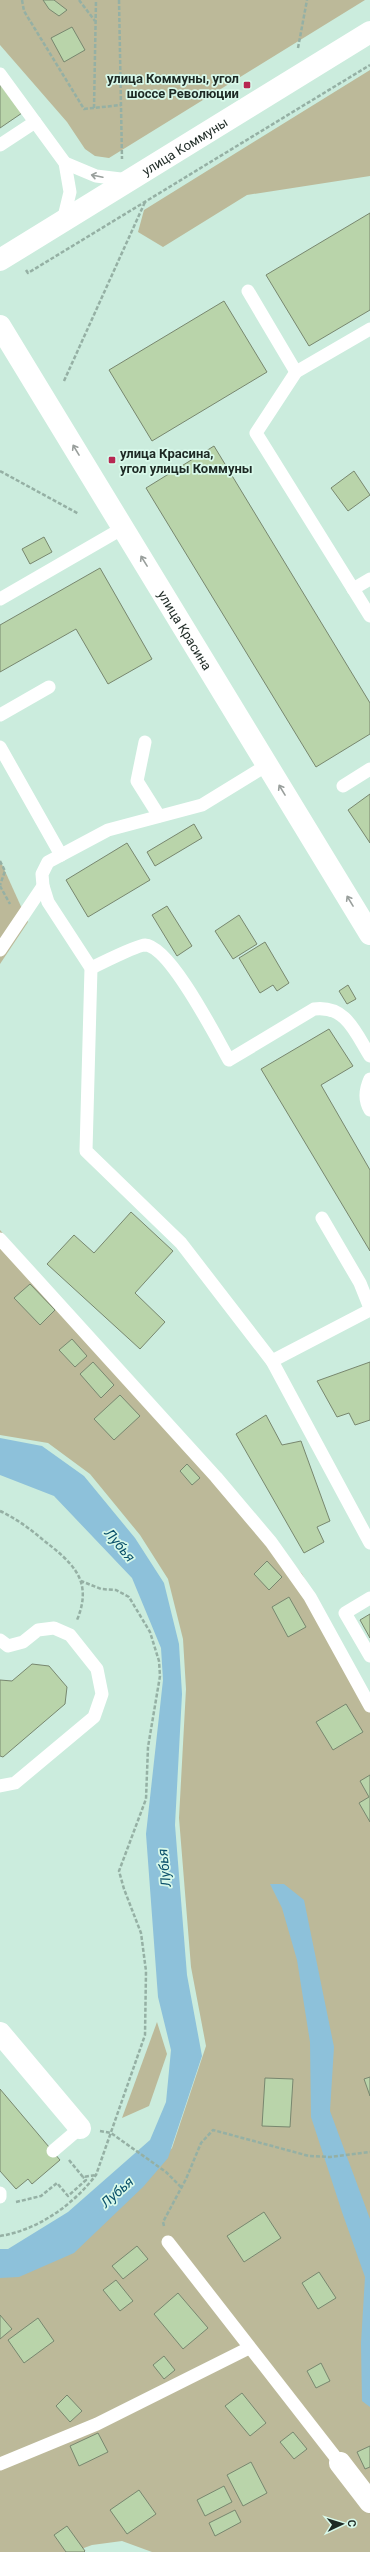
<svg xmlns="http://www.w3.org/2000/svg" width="370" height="2552" font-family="Roboto,sans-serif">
	<rect width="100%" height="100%" fill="#cbecdd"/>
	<!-- green -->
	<g fill="#bcb999">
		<path d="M0,0H365L109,158L95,156L85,149L67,122L0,45Z"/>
		<path d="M370,70V176L247,195L163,247L138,232L144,210Z"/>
		<path d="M0,860L28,922L0,964Z"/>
		<path d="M0,1230L302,1574L370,1697V2552H152L122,2541L92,2545L73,2552H0V2266L147,2176L172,2148L206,2046L191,1967L179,1818L186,1689L183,1639L168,1579L140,1535L90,1474L48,1443L0,1435Z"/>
		<path d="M157,2022L167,2054L149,2106L122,2118Z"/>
	</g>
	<!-- water -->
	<g fill="#8dc1da">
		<path d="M0,1438L42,1446L84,1476L135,1538L164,1583L179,1644L182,1694L175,1825L187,1975L202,2056L168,2158L143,2187L74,2253L19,2277L0,2278V2249H8L68,2212L150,2140L166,2102L171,2050L158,1997L146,1834L163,1680L161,1648L132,1578L54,1496L0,1475Z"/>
		<path d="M270,1884H284L304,1900L334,2047L330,2111L370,2219V2407L362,2401L361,2343L365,2277L342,2212L311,2117L310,2042L297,1960L282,1908Z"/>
	</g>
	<!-- building -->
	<g fill="#b9d4aa" stroke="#78876f">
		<path d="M43,0H54L67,10L59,16L49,9Z"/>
		<path d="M72,27L85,50L64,62L51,38Z"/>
		<path d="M0,84L22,113L0,128Z"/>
		<path d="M370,213V310L309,346L266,275Z"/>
		<path d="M224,301L267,372L152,441L109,370Z"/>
		<path d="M214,446L370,703V734L316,767L146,488Z"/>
		<path d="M354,471L370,495L348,511L331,488Z"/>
		<path d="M44,537L52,552L30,564L22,549Z"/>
		<path d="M100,568L152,659L108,684L76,629L0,672V625Z"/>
		<path d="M370,794V843L348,810Z"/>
		<path d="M194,824L202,838L155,866L147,852Z"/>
		<path d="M127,843L150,880L88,917L66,880Z"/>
		<path d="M167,906L192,946L177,956L152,915Z"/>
		<path d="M239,915L257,944L233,959L215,931Z"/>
		<path d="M265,942L289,983L277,991L273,985L260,993L239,958Z"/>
		<path d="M348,985L356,999L347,1004L339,991Z"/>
		<path d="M329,1029L353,1066L321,1085L370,1170V1251L261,1069Z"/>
		<path d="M131,1212L173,1251L135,1293L165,1322L140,1349L47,1264L74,1235L94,1253Z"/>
		<path d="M30,1284L55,1310L40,1325L14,1298Z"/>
		<path d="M72,1339L87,1356L75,1367L59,1350Z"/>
		<path d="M93,1362L114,1385L101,1398L80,1374Z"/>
		<path d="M370,1362V1420L355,1425L349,1413L337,1417L317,1381Z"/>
		<path d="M120,1395L140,1416L114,1440L94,1419Z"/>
		<path d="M266,1415L282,1445L301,1441L330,1521L317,1527L324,1542L304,1553L236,1434Z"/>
		<path d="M187,1464L200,1478L192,1485L180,1471Z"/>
		<path d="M267,1561L282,1577L269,1590L254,1574Z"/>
		<path d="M289,1597L306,1627L288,1637L272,1607Z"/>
		<path d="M370,1614V1638L360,1620Z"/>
		<path d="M32,1664L49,1666L67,1687L65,1704L3,1757L0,1756V1680L12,1681Z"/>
		<path d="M346,1704L363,1732L333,1750L316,1722Z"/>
		<path d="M370,1775V1822L359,1803L369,1797L360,1781Z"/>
		<path d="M370,2077V2096L364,2079Z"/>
		<path d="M265,2078L293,2079L290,2127L262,2126Z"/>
		<path d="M0,2089L60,2160L32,2184L28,2179L16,2189L0,2171Z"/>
		<path d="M264,2212L281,2238L244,2262L227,2236Z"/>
		<path d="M137,2246L148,2259L123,2279L112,2266Z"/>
		<path d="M319,2272L336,2298L318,2309L302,2283Z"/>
		<path d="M116,2280L133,2301L120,2311L103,2290Z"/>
		<path d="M178,2293L208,2328L183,2349L154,2314Z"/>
		<path d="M0,2315L12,2329L0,2339Z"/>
		<path d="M38,2318L54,2341L24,2363L8,2340Z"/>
		<path d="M164,2356L175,2370L164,2379L153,2365Z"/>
		<path d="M321,2363L330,2381L316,2388L307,2371Z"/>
		<path d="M242,2393L266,2423L250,2436L225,2406Z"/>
		<path d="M67,2395L82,2411L70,2422L56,2406Z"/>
		<path d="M293,2432L307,2449L294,2459L280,2442Z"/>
		<path d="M98,2433L108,2452L79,2466L70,2446Z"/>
		<path d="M370,2446V2467L365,2469L357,2452Z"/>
		<path d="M251,2462L267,2493L243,2506L227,2475Z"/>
		<path d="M224,2486L232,2502L205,2516L197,2500Z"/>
		<path d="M139,2490L156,2514L127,2534L110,2510Z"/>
		<path d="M235,2510L241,2522L215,2536L209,2523Z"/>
		<path d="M67,2526L85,2551L84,2552H66L54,2535Z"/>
	</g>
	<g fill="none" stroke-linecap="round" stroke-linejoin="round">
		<!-- path -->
		<g stroke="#95b0a4" stroke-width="2.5" stroke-dasharray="4 2" stroke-linecap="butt">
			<path d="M22,0L24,11L84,109L121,105"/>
			<path d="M79,0L95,21"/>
			<path d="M119,0L122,159"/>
			<path d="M298,48L307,0"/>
			<path d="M94,108L96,0"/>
			<path d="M26,270L28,273L370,65"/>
			<path d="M64,381L145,202"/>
			<path d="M0,471L79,514"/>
			<path d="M0,861L5,871L0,885"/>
			<path d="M0,886L10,904"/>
			<path d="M0,1511C15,1518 29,1528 42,1539C71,1562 94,1579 77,1620"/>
			<path d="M100,2131L111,2133L166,2172L181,2187"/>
			<path d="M69,2160L83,2177L96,2175"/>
			<path d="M16,2202L41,2196L57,2183L68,2196L86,2180L83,2177"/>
			<path d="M164,2226L163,2222L186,2179L201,2143L213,2130L309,2156L330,2157L370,2152"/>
			<path d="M0,2236C38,2230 73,2205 96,2175L145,2035L146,1971L141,1933L124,1889L119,1871L146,1799L148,1747L160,1676L159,1661L150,1632L129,1597L116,1590L101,1589L81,1581"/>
		</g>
		<!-- service -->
		<g stroke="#fff" stroke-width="13">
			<path d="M0,74L65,163L70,192L63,221"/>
			<path d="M0,145L35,122"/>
			<path d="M65,163L96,176L129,180"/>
			<path d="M248,291L296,372"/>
			<path d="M370,329L296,372L256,433L370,616"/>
			<path d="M353,589L370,579"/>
			<path d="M0,599L123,528"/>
			<path d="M0,715L49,687"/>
			<path d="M145,742L137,781L159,816"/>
			<path d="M0,747L61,855"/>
			<path d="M267,765L202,805L108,830L48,862L42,874L43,886L48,902L91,968L86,1151L181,1243L272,1361L370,1543"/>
			<path d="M343,786L370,769"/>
			<path d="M0,950L43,886"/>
			<path d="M91,968C102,963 137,945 145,945C170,946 216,1037 229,1060L314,1009C346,1005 355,1032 370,1056"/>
			<path d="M370,1079C365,1090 364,1100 370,1110"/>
			<path d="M322,1218L360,1283L370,1308"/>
			<path d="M0,1239L216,1477L271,1542L310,1597L370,1706"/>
			<path d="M272,1361L370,1310"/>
			<path d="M370,1598L345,1613L370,1656"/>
			<path d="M0,1640L8,1646L23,1642L38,1630L54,1628L70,1635L97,1669L102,1694L94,1717L15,1783L0,1786"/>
			<path d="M53,2151L80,2128"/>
			<path d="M0,2193V2197"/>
			<path d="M168,2242L340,2463"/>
			<path d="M0,2464L97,2424L249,2348"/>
		</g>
		<!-- minor -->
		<g stroke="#fff" stroke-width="22">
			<path d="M0,2033L80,2128"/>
			<path d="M340,2463L370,2502"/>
		</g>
		<!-- secondary -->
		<g stroke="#fff" stroke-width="22">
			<path id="s1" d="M0,260L370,32"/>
			<path id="s2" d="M0,326L370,934"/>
		</g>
	</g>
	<!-- one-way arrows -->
	<defs><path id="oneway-shaft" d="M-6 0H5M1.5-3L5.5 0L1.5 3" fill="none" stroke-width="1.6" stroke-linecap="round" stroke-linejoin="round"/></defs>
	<g stroke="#999f9c">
		<use href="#oneway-shaft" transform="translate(97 176) rotate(-168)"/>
		<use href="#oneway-shaft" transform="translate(76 450) rotate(-121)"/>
		<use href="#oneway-shaft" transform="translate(144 561) rotate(-122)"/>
		<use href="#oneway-shaft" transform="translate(282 790) rotate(-121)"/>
		<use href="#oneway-shaft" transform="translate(350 901) rotate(-121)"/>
	</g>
	<!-- markers -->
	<g fill="#b72752" stroke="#d8f9ea" stroke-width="1.5">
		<rect x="243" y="81" width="8" height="8" rx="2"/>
		<rect x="108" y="456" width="8" height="8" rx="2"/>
	</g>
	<g text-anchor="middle" stroke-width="3.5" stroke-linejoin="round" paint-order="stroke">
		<!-- poi labels -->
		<g font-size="13" font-weight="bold" fill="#1d2924" stroke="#d8f9ea" text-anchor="end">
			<text x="239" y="83">улица Коммуны, угол<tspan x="239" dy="15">шоссе Революции</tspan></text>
			<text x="120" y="458" text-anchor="start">улица Красина,<tspan x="120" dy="15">угол улицы Коммуны</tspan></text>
		</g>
		<!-- street labels -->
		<g font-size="13" fill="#1d2924" stroke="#d8f9ea">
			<text dy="5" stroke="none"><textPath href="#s1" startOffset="217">улица Коммуны</textPath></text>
			<text dy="5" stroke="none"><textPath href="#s2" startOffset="356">улица Красина</textPath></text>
		</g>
		<!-- water labels -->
		<g font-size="14" font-style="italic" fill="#0a506a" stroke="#d8f9ea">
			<text transform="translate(120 1545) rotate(50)" y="5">Лубья</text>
			<text transform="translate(164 1868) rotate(-96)" y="5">Лубья</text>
			<text transform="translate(117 2192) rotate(-42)" y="5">Лубья</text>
		</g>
	</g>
	<!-- north arrow -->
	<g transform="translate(342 2524) rotate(86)" stroke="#d8f9ea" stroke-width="3" paint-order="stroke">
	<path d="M0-3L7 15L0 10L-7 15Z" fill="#1d2924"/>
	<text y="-6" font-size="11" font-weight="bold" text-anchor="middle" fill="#1d2924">С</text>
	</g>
</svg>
